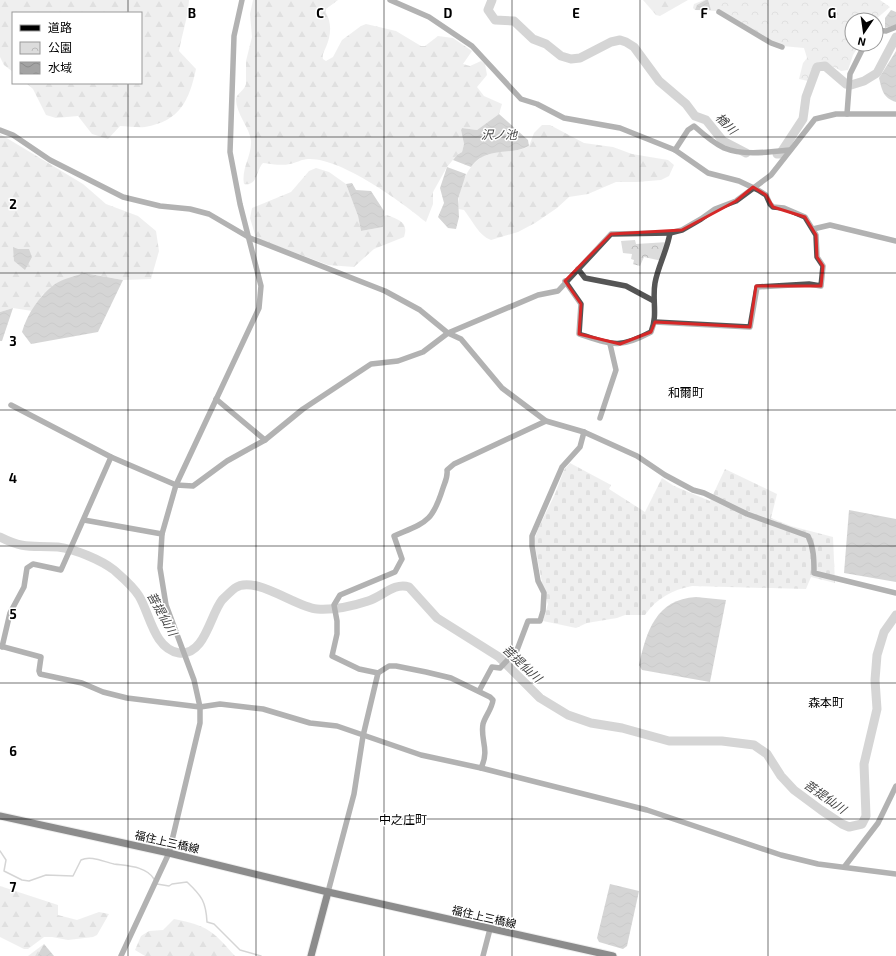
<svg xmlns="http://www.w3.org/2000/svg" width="896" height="956" font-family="'Exo 2','Noto Sans JP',sans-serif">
	<defs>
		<pattern id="forest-firs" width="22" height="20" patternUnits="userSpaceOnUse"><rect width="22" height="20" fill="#dcdcdc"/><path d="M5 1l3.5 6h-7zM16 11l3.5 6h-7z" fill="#bbb"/></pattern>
		<pattern id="cemetery-stones" width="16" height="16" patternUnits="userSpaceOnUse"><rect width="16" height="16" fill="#dcdcdc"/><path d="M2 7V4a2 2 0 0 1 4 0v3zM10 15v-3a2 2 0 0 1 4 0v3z" fill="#bbb"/></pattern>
		<pattern id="park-crowns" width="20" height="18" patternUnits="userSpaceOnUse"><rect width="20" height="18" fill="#dcdcdc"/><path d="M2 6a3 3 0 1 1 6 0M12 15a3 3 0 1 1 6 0" fill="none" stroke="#bbb"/></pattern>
		<pattern id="water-waves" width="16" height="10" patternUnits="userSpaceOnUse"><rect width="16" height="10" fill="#a3a3a3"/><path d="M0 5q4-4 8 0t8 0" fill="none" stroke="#8b8b8b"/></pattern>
	</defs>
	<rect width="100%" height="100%" fill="#fff"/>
	<!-- forest -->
	<g fill="url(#forest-firs)">
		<path d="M0,0H189C188,17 182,34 179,51L196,69C189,101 180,121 145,127C137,128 127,126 120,126L108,139L92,134L78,116L56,118L46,115L33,89L26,83H141V13H13V72L4,65L0,57Z"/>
		<path d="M253,0H338L326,9V13C332,23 331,36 326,47C324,52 322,54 323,59L326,61L333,57L342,40L361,26L366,24L396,31L421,46H425L438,36L453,38L472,51L463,64L470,66L481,61L485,64L487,75L477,87L484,96L502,104L499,114L477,130L462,128L461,130L464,144L462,152L457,155L447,167L433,192V204L426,222C402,202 340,157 308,159C302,159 296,163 290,164C281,166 272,164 263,163C256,170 258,186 244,184C241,169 252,155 251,141C250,128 236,114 236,99C237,93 244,91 246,84V61L252,37L250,14Z"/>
		<path d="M643,0H688L660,16L656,15Z"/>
		<path d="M542,125H550L584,143L613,147L632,154L668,160L674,165L669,176L661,180L637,182H616L588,194L569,197L557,208L535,223L518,232L491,240C479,236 472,220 464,210L458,209C458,186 469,158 493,152C506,149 517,153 529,146L534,133Z"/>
		<path d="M0,134L83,184L106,204L138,216L156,231L159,251L151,279L123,280L84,273L43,294L32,311L13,308L0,312Z"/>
		<path d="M316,168L329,172L346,184L358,216L361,231L383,227L384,216L387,215C399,220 409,222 404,237L374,249L354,267L328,265L256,238L250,218L252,208L291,192L309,171Z"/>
		<path d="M0,886L58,905V915L77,920L99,912L109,914L97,935L93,937L68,940L52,937H44L28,949H24L0,937Z"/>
		<path d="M174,919C208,926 212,930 235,956H145L135,950L141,936L149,931L163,930Z"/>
		<path d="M44,944L37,956H28Z"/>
	</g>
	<!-- cemetery -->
	<path fill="url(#cemetery-stones)" d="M570,463L611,485L609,489L645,512L662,478L674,486L710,501L725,469L777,494L771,518L791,526L833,537L835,583L811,577L806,589L692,586C672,590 657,598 645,615H625L617,618L587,623L576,628L543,621L548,604L544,593L534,541L538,529L555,494L564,470Z"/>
	<!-- park -->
	<g fill="url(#park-crowns)">
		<path d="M704,0H880L890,7L875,20H852V44H860L853,55L848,70L841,71L825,62L813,67L808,81L799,79L803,63L807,58L804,48L782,46L768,40L717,11L695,10L693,8L694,4Z"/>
		<path d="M635,240L636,244L668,242L662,261L644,257L640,266L633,264L634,260L631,259L632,254L623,253L621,241Z"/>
	</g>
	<!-- water -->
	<g fill="url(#water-waves)">
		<path d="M706,0H708L711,10H695L697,5Z"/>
		<path d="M891,10L896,12V25L885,28V18Z"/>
		<path d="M896,51V102C883,98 882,90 879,78Z"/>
		<path d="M499,114L528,140L529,146C510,156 486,146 471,167L453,160L457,155L462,152L464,144L461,130L462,128L477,130Z"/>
		<path d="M447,167L466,174L458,199L459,217L456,229L448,228L438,217L444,203L440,188Z"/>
		<path d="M352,183L356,190L371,191L384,211L383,227L361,231L358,216L346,184Z"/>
		<path d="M13,247L18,249H29L32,257L25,270L14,261Z"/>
		<path d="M84,273L123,280L98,332L31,344L22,332C27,314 40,295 55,284C63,279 75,276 84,273Z"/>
		<path d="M13,308L2,341H0V312Z"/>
		<path d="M849,510L896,519V582L844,573Z"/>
		<path d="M696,597L726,600L710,682L642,670L639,665C646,632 656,599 696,597Z"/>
		<path d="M610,884L639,891L627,946L623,949L599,942L597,938Z"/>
		<path d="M44,944L54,956H37Z"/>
	</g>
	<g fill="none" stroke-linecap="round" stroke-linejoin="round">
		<!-- stream -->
		<g stroke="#a3a3a3" stroke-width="1.5">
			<path d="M0,851L6,860L4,871L22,880L29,881L46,875L73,876L81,860C91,855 104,862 114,864C127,866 146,866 154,879"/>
			<path d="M157,884L169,886L172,884L187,882C202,896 206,902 207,922L214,924L240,950L261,956"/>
		</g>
		<!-- river -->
		<g stroke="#a3a3a3" stroke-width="9">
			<path d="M492,0L488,10L495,20L514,21L533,39L546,44L561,56L571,59L580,58L611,42L620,40L626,42L634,47L659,81L686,104L695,116L706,120L723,141L746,153"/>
			<path d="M777,154H780L803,119L806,97L817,67L825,66L846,84L851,85L864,81L877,73L896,37"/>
			<path d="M0,537C26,550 32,545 58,547C75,549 101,560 114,570C123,578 133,586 139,596C150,614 154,649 179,653C205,656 210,615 222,600C225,597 231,591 235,588C254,574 297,608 317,609C333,610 353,606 368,601C382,597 394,582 409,587L437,618L499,657L540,698L568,715L591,723L622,728L669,741H722L754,745L767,754L781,776L794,790L821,810L842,824L849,827L862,824L866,816L864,764L877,709L875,680L877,655L884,632L896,615"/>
		</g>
		<defs>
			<g id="major">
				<path d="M0,816L169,853L328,892L613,956"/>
				<path d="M311,956L328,892"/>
			</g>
		</defs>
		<!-- major casing -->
		<use href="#major" stroke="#dbdbdb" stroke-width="9"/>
		<!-- minor -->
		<g stroke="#555" stroke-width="5.5">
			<path d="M390,0L429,17L472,46L521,99L537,104L564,118L620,128L675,150L688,130L694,126C703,134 713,143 724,148C744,156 769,152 790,150"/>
			<path d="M719,12L771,43L782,47"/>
			<path d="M876,30L886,31L896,27"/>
			<path d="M847,114L850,74L865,44"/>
			<path d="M0,130L13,135L50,160L123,197L160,206L190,209L209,214L250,238L385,291L420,310L448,333L461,339L502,388L546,421L584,432L637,456L665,475L693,490L704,493L747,514L808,536C814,548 814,560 814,573L896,593"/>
			<path d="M813,229L830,225L896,241"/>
			<path d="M578,269L585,278L626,286L654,301"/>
			<path d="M565,281L581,304L579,334C613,345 619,349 651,332C658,315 652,300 655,283C658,266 667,251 670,233"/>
			<path d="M655,322L750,327L757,287L809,284L821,286L823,266L817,257L816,235L805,217L784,208L773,207L770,204L766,195L758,190L739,181L708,173L675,150"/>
			<path d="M216,399L265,440"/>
			<path d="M11,405L111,457L176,485L193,486L227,461L265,440L303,409L371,364L398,361L423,352L448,333L538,295L558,291L611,234L670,233L682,230L701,219L715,209L736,201L771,175L815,119L836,114H896"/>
			<path d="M600,418L616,370L610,344"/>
			<path d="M84,520L162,534"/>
			<path d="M0,646L41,657L39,671L40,674L82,683L103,692L127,698L200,707L220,704L263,709L310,723L337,726L421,755L481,768L647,810L781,855L818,864L896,874"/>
			<path d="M2,647L10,613L24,587L27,568L33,564L61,570L111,457"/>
			<path d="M378,673L359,669L332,656L337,634V621L334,605L340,595L395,572L402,559L394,536C426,522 432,523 443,488C445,482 448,477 447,470L454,464L546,421"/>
			<path d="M479,691L492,667L500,668L517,650L528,621H540L543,611L544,593L538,581L532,546V536L562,467L580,447L584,432"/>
			<path d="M845,866L878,823L896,786"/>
			<path d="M328,892L354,794L363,736L378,673L389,666H396L426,672L451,678L490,697L493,700C492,709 485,716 483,724C480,740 490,749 481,768"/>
			<path d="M121,956L169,853L200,723V707L194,680L166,605L160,568L162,534L176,485L259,308L261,286L240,204L230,152L234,36L242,0"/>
			<path d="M483,956L490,929"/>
		</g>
		<!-- major -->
		<use href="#major" stroke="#000" stroke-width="7"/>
	</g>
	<!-- marked area -->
	<path d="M0 0H896V956H0ZM753,187L766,195L773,207L805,217L816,235L817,257L823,266L821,286H756L750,327L655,322L651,332L620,344L579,334L581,304L565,281L611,234L682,230L736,201Z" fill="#fff" fill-opacity=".55" fill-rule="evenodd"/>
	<path fill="none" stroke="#d62828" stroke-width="3" stroke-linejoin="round" d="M753,187L766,195L773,207L805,217L816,235L817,257L823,266L821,286H756L750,327L655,322L651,332L620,344L579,334L581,304L565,281L611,234L682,230L736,201Z"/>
	<!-- grid -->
	<path fill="none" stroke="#000" stroke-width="1" stroke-opacity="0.55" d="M128,0V13M256,0V956M384,0V956M512,0V956M640,0V956M768,0V956M128,83V956M0,137H896M0,273H896M0,410H896M0,546H896M0,683H896M0,819H896"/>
	<g text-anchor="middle" stroke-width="3" stroke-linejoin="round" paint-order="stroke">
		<!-- street labels -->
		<g font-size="11" fill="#000" stroke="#fff">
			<text transform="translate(167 842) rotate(13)" y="4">福住上三橋線</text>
			<text transform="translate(484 917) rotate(13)" y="4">福住上三橋線</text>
		</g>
		<!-- water labels -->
		<g font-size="12" font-style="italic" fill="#444" stroke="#fff">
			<text transform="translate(726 124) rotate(45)" y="4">楢川</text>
			<text x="499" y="139">沢ノ池</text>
			<text transform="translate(162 614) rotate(61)" y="4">菩提仙川</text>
			<text transform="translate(522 664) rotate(43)" y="4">菩提仙川</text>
			<text transform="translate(825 797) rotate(35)" y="4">菩提仙川</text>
		</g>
		<!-- neighbourhood labels -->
		<g font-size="12" fill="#000" stroke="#fff">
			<text x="686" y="397">和爾町</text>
			<text x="826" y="707">森本町</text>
			<text x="403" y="824">中之庄町</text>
		</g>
	</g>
	<g font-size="13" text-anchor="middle" font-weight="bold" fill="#000" stroke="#fff" stroke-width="3" stroke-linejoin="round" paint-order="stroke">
		<text x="192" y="18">B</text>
		<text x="320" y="18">C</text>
		<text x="448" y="18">D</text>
		<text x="576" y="18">E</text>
		<text x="704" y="18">F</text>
		<text x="832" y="18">G</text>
		<text x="13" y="209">2</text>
		<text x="13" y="346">3</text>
		<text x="13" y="483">4</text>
		<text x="13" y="619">5</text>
		<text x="13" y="756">6</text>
		<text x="13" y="892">7</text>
	</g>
	<!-- legend -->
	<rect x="12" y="12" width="130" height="72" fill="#ffffff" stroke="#999999"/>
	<rect x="20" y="25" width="20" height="6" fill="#000000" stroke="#999999"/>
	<text x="48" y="32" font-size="12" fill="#000000">道路</text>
	<rect x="20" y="42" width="20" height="12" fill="url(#park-crowns)" stroke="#999999"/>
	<text x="48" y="52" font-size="12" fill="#000000">公園</text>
	<rect x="20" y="62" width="20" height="12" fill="url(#water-waves)" stroke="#999999"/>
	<text x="48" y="72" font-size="12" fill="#000000">水域</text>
	<!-- north arrow -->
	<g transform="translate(864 32) rotate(193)"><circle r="19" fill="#ffffff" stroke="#999999"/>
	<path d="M0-3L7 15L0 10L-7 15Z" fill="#000000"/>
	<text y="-6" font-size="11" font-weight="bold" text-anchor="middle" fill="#000000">N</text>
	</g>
</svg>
